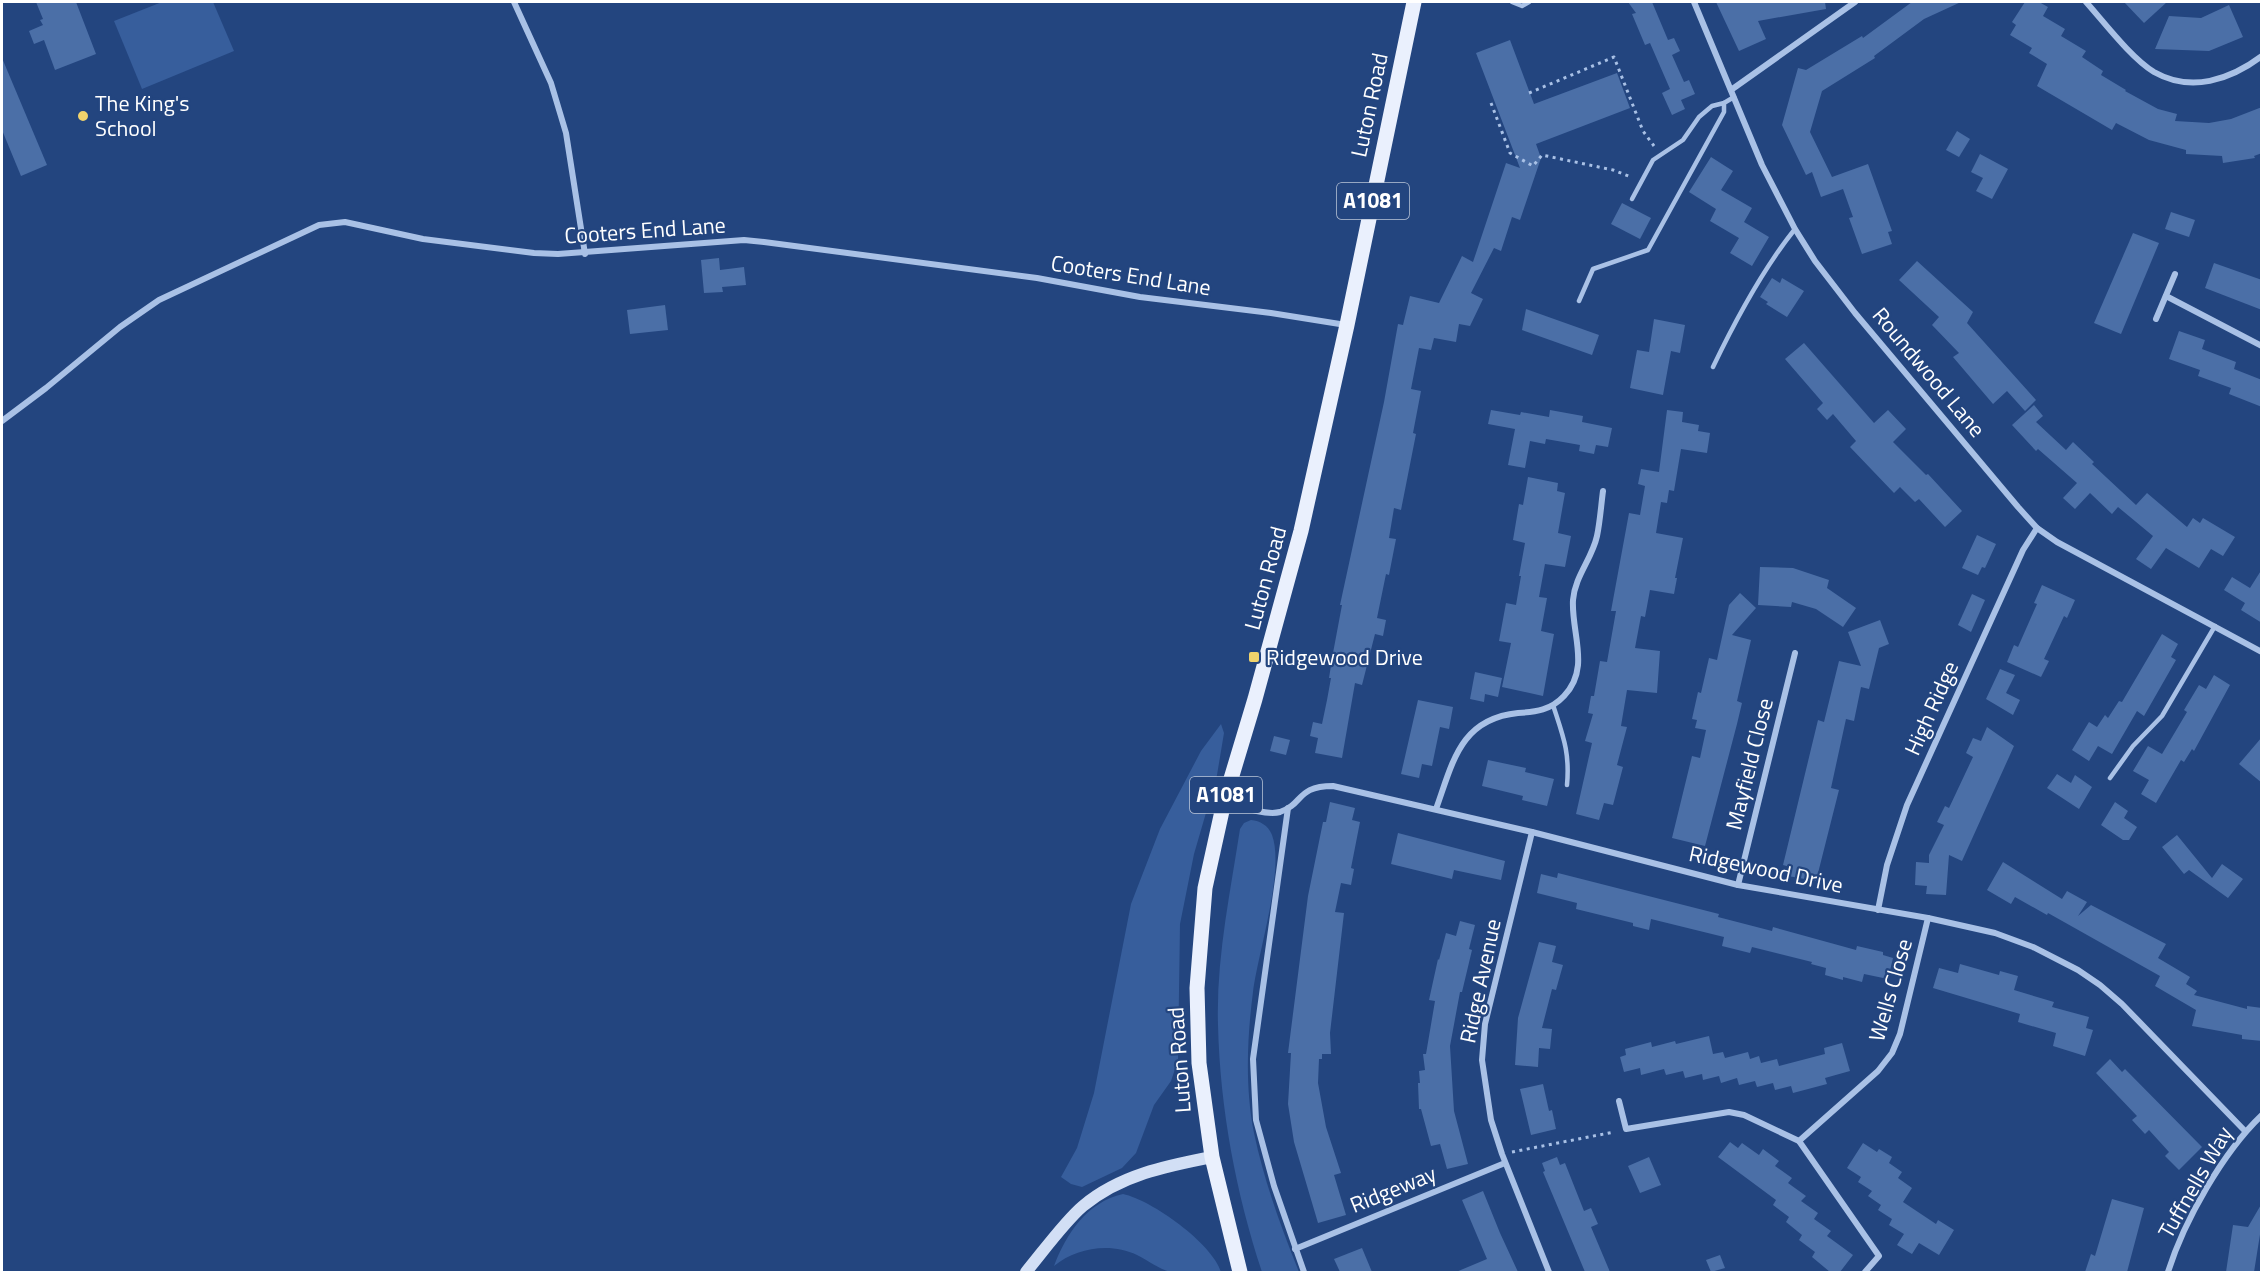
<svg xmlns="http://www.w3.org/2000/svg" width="2263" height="1274" font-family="'Titillium Web',sans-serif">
	<rect width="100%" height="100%" fill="#23457f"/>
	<!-- green -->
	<g fill="#375e9c">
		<path d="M162,2H213L234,51L142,89L114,21Z"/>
		<path d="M1221,724L1224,733L1217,775L1194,854L1180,924L1178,1060L1171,1081L1154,1105L1136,1153L1122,1168L1082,1187L1071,1184L1061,1177L1077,1148L1094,1093L1131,904L1160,829L1201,751Z"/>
		<path d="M1251,820C1260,821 1268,825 1272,835C1285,869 1258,953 1253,992C1247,1038 1245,1088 1254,1133C1264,1181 1281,1227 1299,1272H1262C1236,1193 1220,1109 1218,1025C1216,960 1230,894 1240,829L1244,823Z"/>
		<path d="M1123,1194C1152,1200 1213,1244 1221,1272C1207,1273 1182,1274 1170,1272C1159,1269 1147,1260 1137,1255C1110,1242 1076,1248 1054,1266C1066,1234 1087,1202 1123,1194Z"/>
	</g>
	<!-- building -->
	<g fill="#4b6fa7">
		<path d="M36,2H76L96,54L55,70L44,40L34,44L29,31L43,25L40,20L43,19Z"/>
		<path d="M1628,2H1652L1668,40L1674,38L1680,51L1672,55L1684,82L1689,80L1695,94L1681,100L1685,109L1672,115L1662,93L1670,89L1650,43L1645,45L1632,14L1636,13Z"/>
		<path d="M1716,2H1825L1826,9L1758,21L1766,39L1739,51Z"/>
		<path d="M1912,2H1961L1924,19L1874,56L1875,58L1822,91L1810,132L1832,177L1868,164L1892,231L1888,232L1892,244L1862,254L1849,218L1853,217L1843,189L1821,197L1812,172L1806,175L1782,125L1798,68L1806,70L1862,36L1863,38Z"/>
		<path d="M2025,2H2039L2048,7L2043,16L2065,29L2061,36L2086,51L2082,57L2103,71L2101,75L2126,90L2125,91L2158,109L2177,114L2175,121L2209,123L2231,119L2262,107V153L2254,156L2255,158L2223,163L2222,156L2186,154V150L2149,140L2116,123L2112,130L2037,86L2047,64L2029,53L2032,48L2010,35L2016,25L2012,22Z"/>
		<path d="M2124,2H2167L2144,23Z"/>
		<path d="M2229,5L2243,37L2209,51L2155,49L2169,16L2201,18Z"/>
		<path d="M1510,40L1534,104L1617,73L1630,108L1536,144L1541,158L1520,220L1512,217L1501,251L1494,248L1471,293L1483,299L1470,326L1459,324L1456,342L1434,338L1431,350L1419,348L1411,389L1421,391L1413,433L1416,434L1401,510L1394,508L1389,538L1396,539L1389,575L1386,574L1377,618L1386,620L1383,636L1375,634L1362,685L1355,683L1342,758L1315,753L1318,738L1310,736L1313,722L1322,724L1327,700L1331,678H1329L1333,653L1342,605H1340L1384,402L1398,324L1403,325L1410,296L1439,303L1462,256L1473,262L1506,163L1520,168L1476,53Z"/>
		<path d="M2,58L47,165L21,176L2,130Z"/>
		<path d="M1957,131L1970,139L1959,157L1946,150Z"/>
		<path d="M1980,154L2008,169L1992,199L1976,191L1983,178L1971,172Z"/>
		<path d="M1711,157L1733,171L1721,190L1752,208L1744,222L1769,237L1752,266L1730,253L1739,238L1710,221L1716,209L1689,192Z"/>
		<path d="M1622,203L1651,218L1640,239L1611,224Z"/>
		<path d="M2171,212L2195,220L2189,237L2165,229Z"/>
		<path d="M2133,233L2159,243L2121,334L2094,323Z"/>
		<path d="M719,258L720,270L744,267L746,285L722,287L723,292L704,293L701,260Z"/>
		<path d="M1917,261L1973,312L1967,323L2036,400L2025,411L2007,391L1993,404L1953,357L1959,353L1932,325L1939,317L1899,280Z"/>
		<path d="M2214,263L2262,280V310L2205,288Z"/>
		<path d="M1772,278L1780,283L1782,278L1804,291L1787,317L1766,304L1768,302L1760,297Z"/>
		<path d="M665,305L668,330L630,334L627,310Z"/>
		<path d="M1526,309L1599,335L1592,355L1522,330Z"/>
		<path d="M1654,319L1685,325L1680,353L1671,351L1663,395L1630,388L1637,350L1649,352Z"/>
		<path d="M2179,331L2205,340L2202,349L2236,362L2234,369L2262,380V407L2229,394L2231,388L2198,376L2200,370L2169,359Z"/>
		<path d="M1804,343L1874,423L1888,410L1906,429L1893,442L1926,475L1928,474L1962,511L1945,527L1919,499L1915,502L1900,487L1894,493L1850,447L1856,441L1833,414L1827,420L1817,409L1823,403L1785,359Z"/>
		<path d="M2034,405L2043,416L2036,422L2066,450L2073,442L2094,462L2092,464L2136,505L2147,493L2187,527L2193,518L2200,523L2203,518L2235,537L2223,556L2211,549L2199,568L2166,548L2151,569L2136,559L2153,536L2118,507L2112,514L2090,493L2075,509L2063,498L2077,483L2038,449L2036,451L2012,425Z"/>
		<path d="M1491,410L1520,415L1521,412L1549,417L1550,410L1583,416L1582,422L1612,428L1608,447L1596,445L1594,454L1579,451L1580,445L1546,439L1545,444L1530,441L1525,468L1508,465L1515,429L1488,424Z"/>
		<path d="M1667,410L1683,412L1682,422L1699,425L1698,431L1710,433L1707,453L1681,449L1674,491L1669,490L1667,503L1661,502L1656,533L1683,538L1675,578H1677L1674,594L1650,590L1645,617L1641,616L1635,648L1660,651L1657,693L1627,690L1621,726L1627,727L1617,765L1623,767L1613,805L1604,803L1599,820L1576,814L1592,743L1585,741L1593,714L1588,713L1591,696H1594L1600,661L1607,662L1616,611H1611L1629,513L1640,515L1645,486L1638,484L1641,469L1659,472Z"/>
		<path d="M1528,477L1558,483L1557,491L1565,493L1558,533L1571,536L1565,567L1545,564L1539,597L1547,598L1541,631L1554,634L1543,696L1502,687L1511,643L1499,641L1506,603L1516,605L1521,576H1519L1525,543L1513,540L1519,504L1523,505Z"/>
		<path d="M1977,535L1996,544L1985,568L1982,567L1978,575L1962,568Z"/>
		<path d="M1760,567L1793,568L1829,580L1827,588L1856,608L1843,627L1816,609L1792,602L1791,607L1758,605Z"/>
		<path d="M2262,569V623L2241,610L2245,603L2224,590L2232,577L2250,588Z"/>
		<path d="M2042,585L2075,600L2067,618L2064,616L2044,659L2049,661L2041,677L2007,662L2014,645L2018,647L2037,604L2034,603Z"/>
		<path d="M1740,593L1756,608L1732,635L1751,640L1737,701L1742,703L1737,724L1705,846L1672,838L1692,756L1700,758L1706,730L1695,728L1697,720L1692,719L1698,692L1701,693L1709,658L1717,660L1729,605Z"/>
		<path d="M1972,594L1985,600L1971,632L1958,625Z"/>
		<path d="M1880,620L1889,644L1879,648L1869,689L1861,687L1854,721L1846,719L1831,788L1839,790L1816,881L1788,876L1790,867L1783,865L1818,720L1824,722L1839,661L1861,666L1848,632Z"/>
		<path d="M2162,634L2178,644L2171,657L2176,660L2144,716L2137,711L2112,754L2098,746L2089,761L2072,750L2089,722L2097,727L2105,715L2108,718L2119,701L2122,702Z"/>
		<path d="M2000,669L2015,675L2006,693L2020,700L2013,715L1986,699Z"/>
		<path d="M1475,672L1502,678L1498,697L1485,694L1484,702L1470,699Z"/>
		<path d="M2214,675L2230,685L2194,751L2192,749L2184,762L2181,760L2156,803L2141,794L2149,780L2133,771L2148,746L2162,754L2187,712L2184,710L2199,685L2206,689Z"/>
		<path d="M1418,700L1453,707L1449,729L1440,727L1432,766L1422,764L1419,778L1401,774Z"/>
		<path d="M1987,727L2014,746L1962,861L1949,855L1946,895L1926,894L1927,886L1915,885L1916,862L1929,863V855L1944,825L1937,822L1945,806L1949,808L1973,757L1966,753L1973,738L1981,741Z"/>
		<path d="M1274,736L1290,740L1286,755L1270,751Z"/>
		<path d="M2262,737V783L2239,764Z"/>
		<path d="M1488,760L1526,768L1525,772L1554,779L1547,806L1522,800L1523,796L1482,786Z"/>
		<path d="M2057,774L2071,783L2075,775L2092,787L2079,809L2047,788Z"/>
		<path d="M1330,802L1355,808L1352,820L1360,822L1351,868L1354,869L1351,885L1341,883L1335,912L1344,913L1330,1033L1331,1054H1322V1059H1319L1318,1083L1326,1127L1341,1173L1334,1175L1346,1215L1318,1223L1294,1142L1288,1104L1291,1053H1288L1308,896L1323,822H1326Z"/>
		<path d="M2115,802L2128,811L2124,818L2137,827L2129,840H2123L2101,825Z"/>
		<path d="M1398,833L1505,861L1501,880L1454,870L1452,879L1391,864Z"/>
		<path d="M2177,835L2212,878L2222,864L2243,879L2228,898L2189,870L2184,874L2162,847Z"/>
		<path d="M2003,862L2062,899L2067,891L2087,902L2078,916L2091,905L2166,944L2158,958L2190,977L2186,984L2197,991L2194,995L2247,1009V1006L2262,1008V1041L2242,1039V1035L2192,1026L2196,1010L2155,986L2160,976L2048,913L2047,915L2015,897L2011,904L1987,890Z"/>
		<path d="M1558,873L1719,914L1718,917L1772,931L1773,927L1856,950L1857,946L1883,952V955L1893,958L1888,979L1864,974L1862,982L1843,977V980L1825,975L1826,968L1811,964L1812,962L1752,947L1750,953L1722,946L1724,937L1651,919L1649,930L1633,926V923L1576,909L1577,903L1537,893L1541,874L1557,878Z"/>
		<path d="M1460,921L1475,925L1469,949L1472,950L1462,992H1460L1450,1046L1454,1111L1468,1164L1447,1169L1440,1144L1431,1146L1421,1109H1419L1418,1083H1420L1419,1071L1425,1070L1423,1054H1426L1435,1001L1429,1000L1438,959L1439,960L1446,933L1456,936Z"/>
		<path d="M1539,942L1556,946L1552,962L1563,965L1556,990L1552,989L1542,1028L1552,1029L1550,1049L1539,1048L1538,1067L1515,1065L1518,1018Z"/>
		<path d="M1960,964L1999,975L2000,971L2018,976L2014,990L2054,1002L2052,1007L2089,1017L2086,1028L2093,1030L2085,1056L2053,1046L2056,1033L2018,1022L2020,1014L1933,988L1939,968L1958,973Z"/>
		<path d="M1709,1036L1713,1054L1723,1052L1725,1058L1748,1052L1750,1059L1759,1056L1761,1063L1777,1059L1779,1066L1825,1054L1824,1048L1842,1043L1850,1071L1825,1078L1827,1084L1793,1093L1791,1086L1775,1090L1773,1083L1757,1087L1755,1081L1739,1085L1737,1078L1721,1083L1719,1076L1703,1080L1702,1074L1685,1078L1683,1071L1666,1075L1664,1069L1641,1075L1640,1068L1624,1072L1620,1057L1626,1055L1625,1049L1651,1042L1652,1047L1675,1041L1676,1044Z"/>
		<path d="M2110,1059L2122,1072L2125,1069L2202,1147L2179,1170L2165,1156L2169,1152L2149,1130L2145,1134L2132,1120L2137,1116L2096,1073Z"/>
		<path d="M1543,1084L1549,1111L1552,1110L1556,1129L1531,1135L1520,1089Z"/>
		<path d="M1730,1142L1738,1148L1742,1143L1759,1155L1763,1149L1779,1161L1775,1166L1792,1178L1788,1183L1806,1196L1801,1201L1818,1213L1814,1219L1831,1231L1827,1236L1853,1255L1840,1272H1830L1812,1257L1815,1252L1799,1240L1802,1235L1786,1222L1789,1217L1773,1205L1776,1200L1718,1157Z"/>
		<path d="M1863,1143L1877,1152L1879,1149L1892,1157L1889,1163L1902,1172L1898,1178L1912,1188L1903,1202L1936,1224L1938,1220L1954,1230L1939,1255L1919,1243L1912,1254L1897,1245L1904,1234L1889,1225L1892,1219L1878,1210L1881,1205L1868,1196L1872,1191L1858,1182L1861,1177L1847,1168Z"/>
		<path d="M1557,1157L1560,1165L1565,1163L1584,1211L1591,1208L1598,1224L1591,1227L1610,1272H1585L1543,1172L1545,1171L1542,1163Z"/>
		<path d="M1649,1157L1661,1185L1640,1193L1628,1166Z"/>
		<path d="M1483,1191L1500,1233L1518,1272H1456L1487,1259L1462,1200Z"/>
		<path d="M2112,1199L2144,1208L2127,1272H2085L2091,1254L2095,1256Z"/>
		<path d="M2262,1203V1222L2254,1272H2226L2233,1225L2248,1227Z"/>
		<path d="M1362,1248L1372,1272H1340L1334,1259Z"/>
		<path d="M1720,1255L1725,1268L1711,1272L1706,1260Z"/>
	</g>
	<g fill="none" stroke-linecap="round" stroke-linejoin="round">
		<!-- path -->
		<g stroke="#a9c1e6" stroke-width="3" stroke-dasharray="3 4.5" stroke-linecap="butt">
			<path d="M1529,93L1614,57L1643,131L1654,146"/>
			<path d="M1491,103L1510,153L1533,166L1542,155L1613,170L1631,177"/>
			<path d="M1512,1152L1614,1132"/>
		</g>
		<!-- lane -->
		<g stroke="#a9c1e6" stroke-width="4.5">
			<path d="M1512,2L1522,6L1529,2"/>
			<path d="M1632,199L1653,160L1683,140L1699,117L1712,106L1724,103"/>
			<path d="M1579,301L1593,269L1648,250L1724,112V103L1734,97"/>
			<path d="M1713,367C1736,319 1762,270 1795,229"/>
			<path d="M1553,705C1563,736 1570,752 1567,785"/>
			<path d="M2110,778L2133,746L2162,716L2215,626"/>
		</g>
		<!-- street -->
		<g stroke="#a9c1e6" stroke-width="6">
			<path d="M514,2L551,83L566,133L585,254"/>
			<path d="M1694,2L1762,165L1795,229L1815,261L1855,313L2018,507L2037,528L2057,542L2262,652"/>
			<path d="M2086,2C2104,22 2131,58 2154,72C2191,93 2230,80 2262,56"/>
			<path d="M1731,90L1855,2"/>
			<path d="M2166,296L2262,346"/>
			<path d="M2156,319L2175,274"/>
			<path d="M2,421L46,388L120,327L159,300L319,225L345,222L423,239L534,253L558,254L744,240L764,242L1037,278L1140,297L1271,313L1346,325"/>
			<path d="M1224,802C1238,806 1266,816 1280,812C1304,804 1296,786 1333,786L1532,832L1738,885L1928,918L1995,933L2033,947L2078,970L2100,985L2122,1004L2245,1131"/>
			<path d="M1288,808L1253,1059L1256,1120L1274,1186L1304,1272"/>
			<path d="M1436,809C1453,762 1460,719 1518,713C1536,712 1551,710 1564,696C1591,668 1571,633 1573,600C1575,576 1592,559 1597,536C1600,522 1601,506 1603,491"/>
			<path d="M1532,832L1485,1024L1482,1060L1491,1120L1502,1154L1549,1272"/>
			<path d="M1738,885L1795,653"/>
			<path d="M1878,910L1887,865L1907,805L2023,550L2037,528"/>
			<path d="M1619,1101L1626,1129L1729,1112L1744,1115L1799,1141L1879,1256L1865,1272"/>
			<path d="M1799,1141L1878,1071L1892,1053L1900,1034L1928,918"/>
			<path d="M1295,1249L1505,1163"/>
			<path d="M2168,1272C2184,1221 2223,1152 2262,1115"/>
		</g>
		<!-- secondary -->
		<path stroke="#d2dff5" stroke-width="12" d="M1026,1272C1042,1253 1065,1221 1083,1206C1120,1175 1166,1166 1212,1157"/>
		<!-- primary -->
		<path stroke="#eaf0fd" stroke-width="15" d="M1240,1272L1212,1157L1199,1063L1197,988L1205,888L1224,802L1255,699L1301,531L1347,325L1414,2"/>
	</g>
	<!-- markers -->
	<g fill="#f1d36c" stroke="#23457f" stroke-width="2">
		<circle cx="83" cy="116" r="6"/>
		<rect x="1248" y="651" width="12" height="12" rx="3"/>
	</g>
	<g text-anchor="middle" stroke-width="4.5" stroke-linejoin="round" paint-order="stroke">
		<!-- shield labels -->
		<g fill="#23457f" stroke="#bdc7d9" stroke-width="1.5">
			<rect x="1337" y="183" width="72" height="36" rx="4.5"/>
			<rect x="1190" y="777" width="72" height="36" rx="4.5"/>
		</g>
		<g font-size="21" font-weight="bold" fill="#fff">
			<text x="1373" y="208">A1081</text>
			<text x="1226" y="802">A1081</text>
		</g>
		<!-- poi labels -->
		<g font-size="22" fill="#fff" stroke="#23457f" text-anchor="start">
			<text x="95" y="111">The King's<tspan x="95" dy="25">School</tspan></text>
			<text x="1266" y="665">Ridgewood Drive</text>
		</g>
		<!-- street labels -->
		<g font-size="22" fill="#fff" stroke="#23457f">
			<text transform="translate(1369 105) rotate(-78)" y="8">Luton Road</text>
			<text transform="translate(645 230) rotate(-4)" y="8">Cooters End Lane</text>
			<text transform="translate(1131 275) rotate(9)" y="8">Cooters End Lane</text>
			<text transform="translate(1929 372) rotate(50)" y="8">Roundwood Lane</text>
			<text transform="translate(1265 578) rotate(-75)" y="8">Luton Road</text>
			<text transform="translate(1931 708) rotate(-66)" y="8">High Ridge</text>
			<text transform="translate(1749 764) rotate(-76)" y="8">Mayfield Close</text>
			<text transform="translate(1766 869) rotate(12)" y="8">Ridgewood Drive</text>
			<text transform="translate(1480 981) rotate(-78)" y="8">Ridge Avenue</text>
			<text transform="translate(1890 990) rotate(-74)" y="8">Wells Close</text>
			<text transform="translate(1179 1060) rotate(-94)" y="8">Luton Road</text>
			<text transform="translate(2195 1182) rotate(-60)" y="8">Tuffnells Way</text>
			<text transform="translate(1393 1189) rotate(-22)" y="8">Ridgeway</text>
		</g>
	</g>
	<!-- border -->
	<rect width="2263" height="1274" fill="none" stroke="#ffffff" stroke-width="6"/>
</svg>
